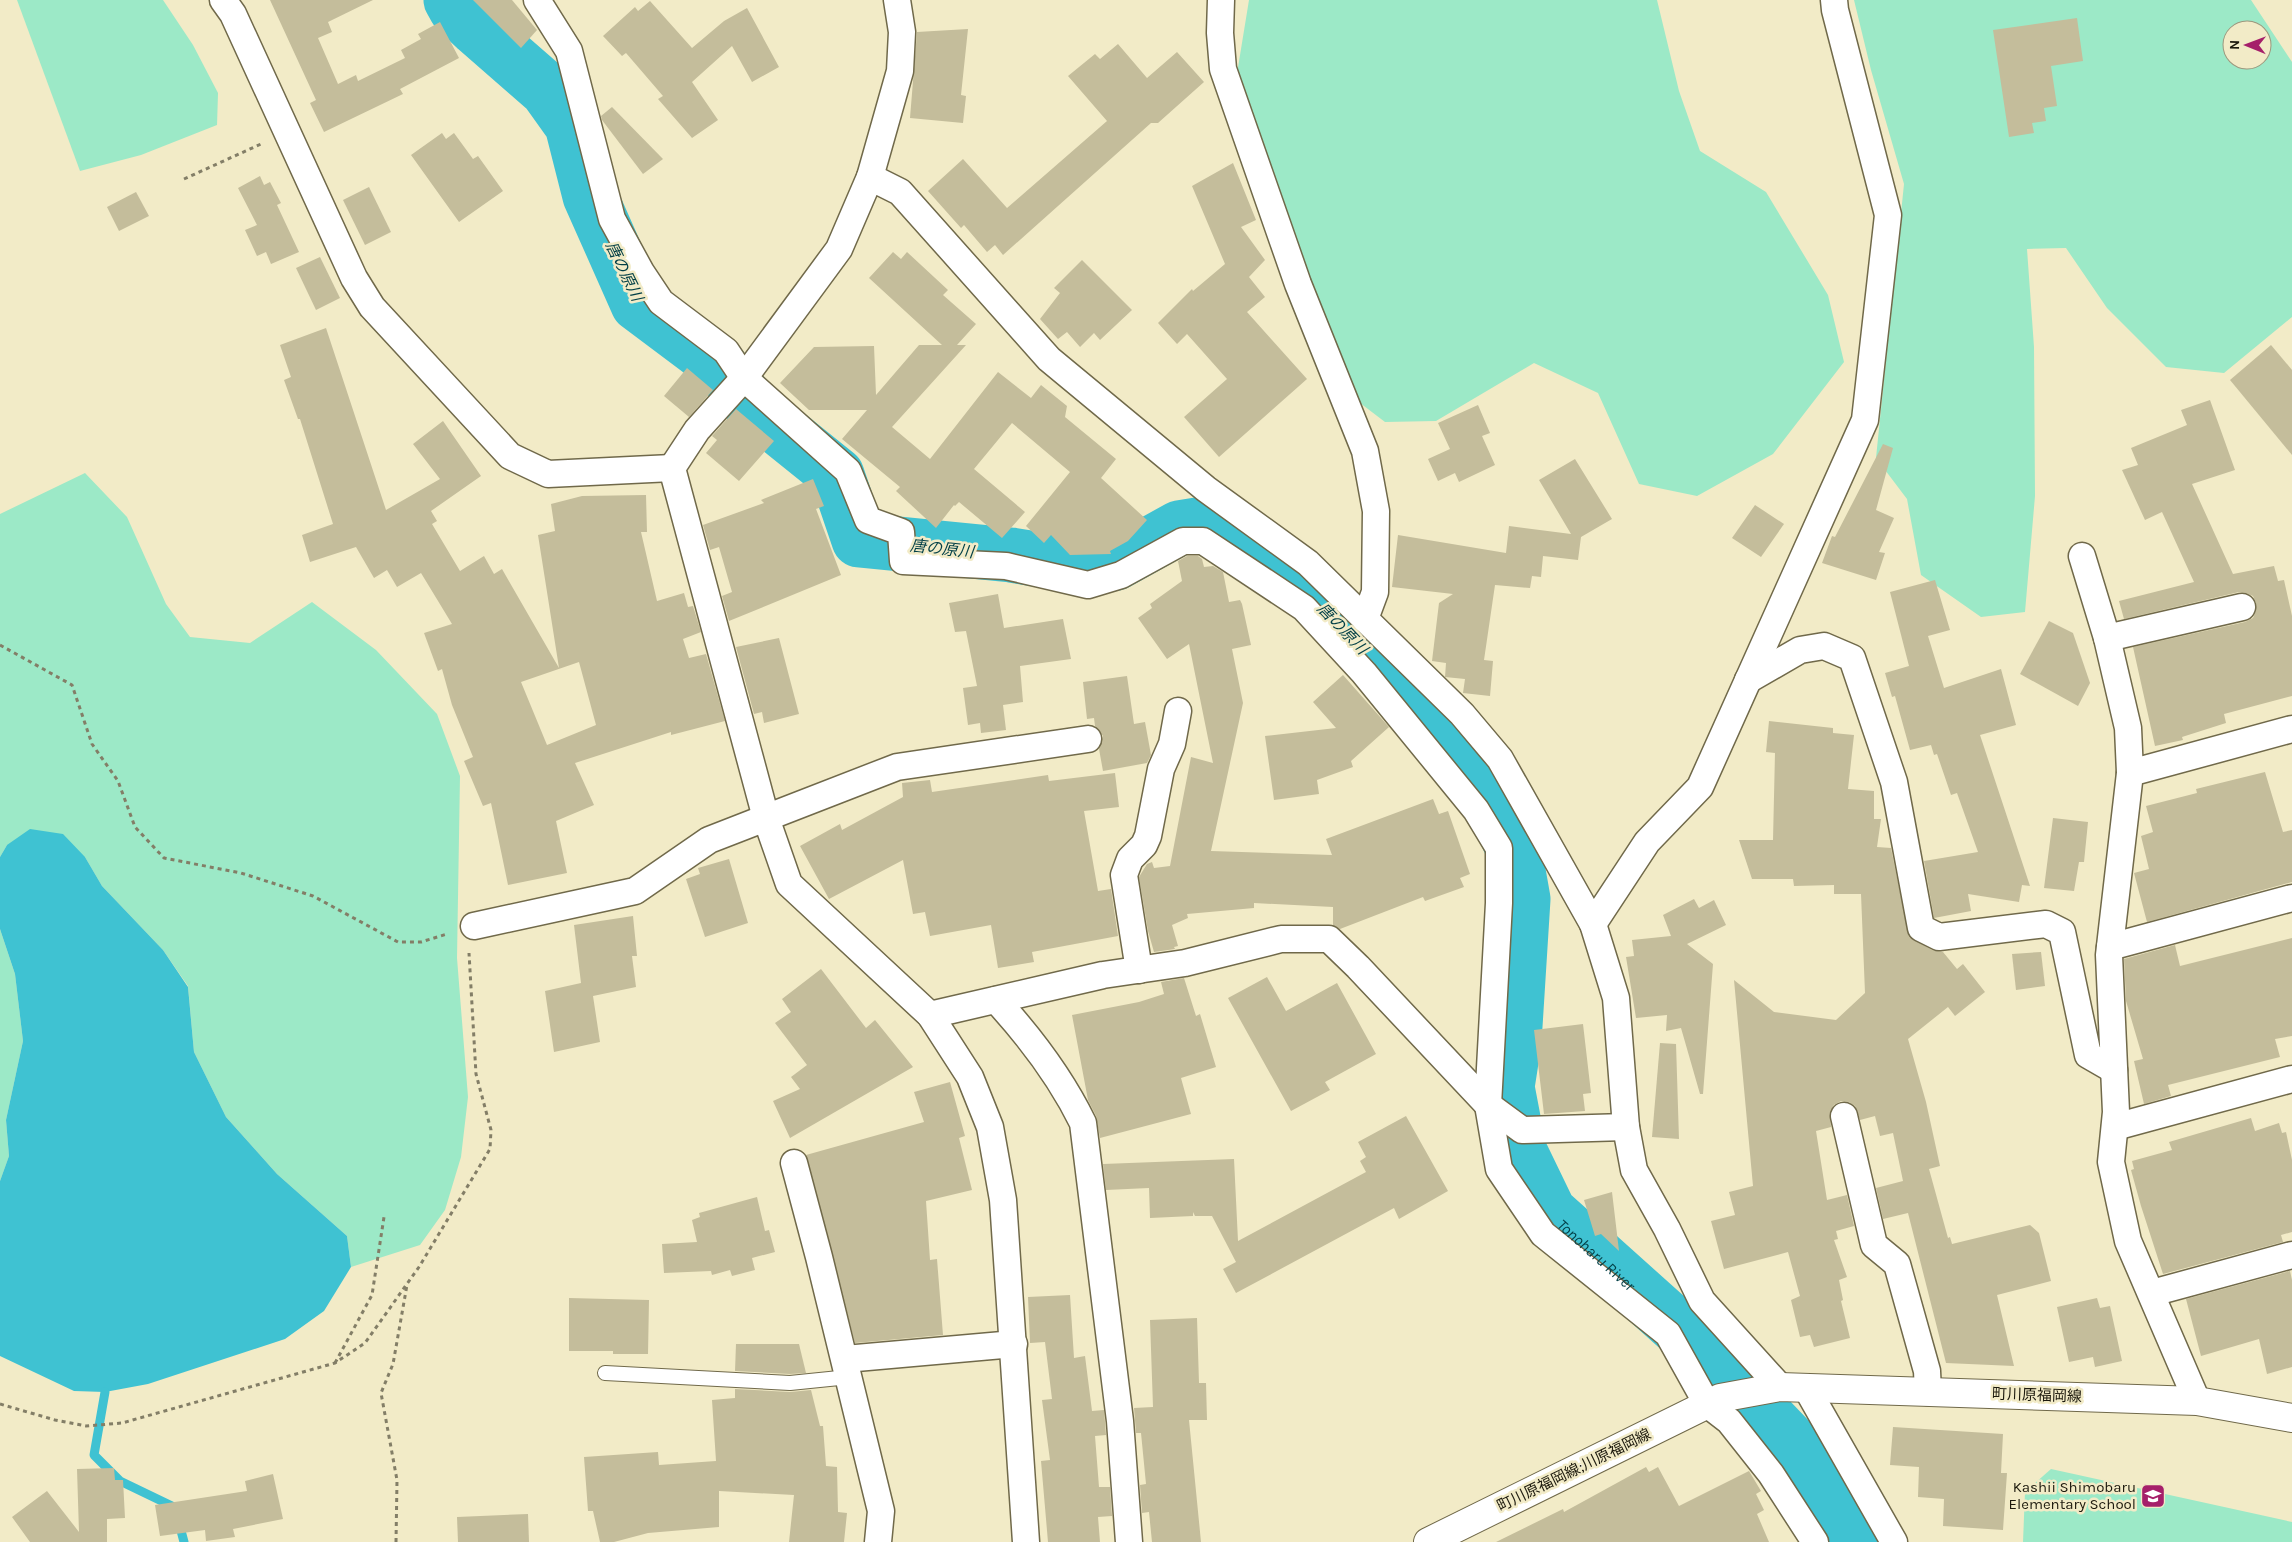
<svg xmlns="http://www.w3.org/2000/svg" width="2292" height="1542" font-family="Karla,'Noto Sans JP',sans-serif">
	<rect width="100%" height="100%" fill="#f2ebc7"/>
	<!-- green -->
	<g fill="#9ce9c7" fill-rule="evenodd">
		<path d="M17,0H163L193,45L218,93L217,125L141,155L80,171Z"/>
		<path d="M1249,0H1657L1679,91L1700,151L1766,192L1828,295L1844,362L1773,454L1697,496L1639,484L1598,393L1534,363L1436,421L1385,422L1322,374L1233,98Z"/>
		<path d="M1854,0H2251L2292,62V317L2224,373L2166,367L2107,308L2066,248L2027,249L2034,347L2035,496L2025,612L1981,617L1921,575L1907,499L1876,458L1904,184L1871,70ZM2232,30H2262V60H2232Z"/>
		<path d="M85,473L127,517L166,604L190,637L250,643L312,602L376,650L437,714L460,776L457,958L468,1097L461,1157L445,1210L420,1245L351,1267L347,1236L277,1174L226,1117L194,1052L188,986L163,950L102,886L85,857L7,845L0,857V514Z"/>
		<path d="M0,929L15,974L23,1041L6,1120L9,1156L0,1181Z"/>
		<path d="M2051,1469L2292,1522V1542H2023L2025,1492Z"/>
	</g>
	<!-- water -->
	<path fill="#3fc2d2" d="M30,829L63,834L85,857L102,886L163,950L188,987L194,1052L226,1117L277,1174L347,1236L351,1267L324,1311L285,1339L148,1384L105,1392L74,1391L0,1356V1181L9,1156L6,1120L23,1041L15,974L0,929V857L7,845Z"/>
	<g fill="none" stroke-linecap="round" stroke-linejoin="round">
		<!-- stream -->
		<g stroke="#3fc2d2" stroke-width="9">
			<path d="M105,1392L94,1455L120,1481L174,1507L175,1511"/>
			<path d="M179,1523L184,1542"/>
		</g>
		<!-- river -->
		<path stroke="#3fc2d2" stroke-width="55" id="s1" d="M451,0L456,9L476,28L547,90L572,125L590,196L638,304L718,364L755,409L837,475L859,540L1011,555L1092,568L1116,563L1179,528L1210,523L1301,586L1381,667L1494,805L1515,854L1523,899L1514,1042L1507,1087L1519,1150L1549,1212L1704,1351L1794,1445L1819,1492L1850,1542"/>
	</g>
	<!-- building -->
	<g fill="#c4bd9b" fill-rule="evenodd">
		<path d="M270,0H373L328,22L332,32L318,38L338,84L356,75L358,81L405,58L401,50L421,39L418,34L440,22L459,58L400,89L403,94L324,132L310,103L316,100Z"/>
		<path d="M473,0H512L537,30L521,48Z"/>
		<path d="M650,1L692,48L724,21L747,8L779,67L752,82L732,46L692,82L718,120L692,138L658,99L663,96L626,53L622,56L603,36L635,7L638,11Z"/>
		<path d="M2077,18L2083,61L2051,66L2057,106L2044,108L2046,121L2032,123L2034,133L2009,137L1993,30Z"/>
		<path d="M968,29L961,95L966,96L963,123L910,118L917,32Z"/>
		<path d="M1118,44L1147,78L1177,52L1204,82L1158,123H1151L1003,255L995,245L987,252L964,225L961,228L928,191L963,159L1007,208L1107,121L1068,76L1095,54L1100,59Z"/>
		<path d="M612,107L663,159L643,174L602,120L601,116Z"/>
		<path d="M442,133L446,139L454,133L473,159L478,156L503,191L459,222L411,155Z"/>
		<path d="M1233,163L1256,220L1241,227L1265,260L1249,277L1265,297L1247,312L1307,379L1219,457L1184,417L1227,379L1187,334L1177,344L1158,323L1192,289L1193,291L1225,264L1192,186Z"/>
		<path d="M260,176L264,185L270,182L281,203L277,205L299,252L271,264L266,252L257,256L245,230L257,225L238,188Z"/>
		<path d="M369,187L391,232L365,245L343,200Z"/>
		<path d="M136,192L149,216L119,231L107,207Z"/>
		<path d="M893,252L901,259L907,252L948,290L943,295L976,324L957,345H966L892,427L930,459L998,372L1031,398L1041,385L1067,406L1065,417L1116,459L1101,478L1147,520L1128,541L1110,551L1111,554L1070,555L1051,535L1044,543L1026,526L1070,472L1012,423L974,469L1025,512L1002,538L959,502L955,506L954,505L936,528L896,491L900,487L842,439L867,410H809L780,383L814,347L874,346L876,395L919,345H942L869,278Z"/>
		<path d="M320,257L340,298L316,310L296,268Z"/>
		<path d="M1082,260L1132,310L1100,340L1094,333L1080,347L1067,332L1058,339L1040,319L1060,293L1054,288Z"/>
		<path d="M326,328L386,510L440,479L413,444L443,421L481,476L431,511L437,521L432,524L460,571L484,556L494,574L502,569L559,668L538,535L555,531L551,504L582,496L646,495L647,532H641L657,601L684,593L688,607L693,606L701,632L683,639L689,658L706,654L725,721L671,735V732L575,763L594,805L556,821L567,873L508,885L491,803L483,806L464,761L473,757L452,705L442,669L438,671L424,633L452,624L421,573L397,587L387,570L374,578L356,547L310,562L302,535L333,524L300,419H298L284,380L291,377L280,345ZM579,662L596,725L547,745L521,682Z"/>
		<path d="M2271,345L2292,370V455L2230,380Z"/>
		<path d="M687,368L713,390L689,417L664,396Z"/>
		<path d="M2210,400L2235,470L2192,484L2233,574L2274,566L2278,581L2284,580L2292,616V696L2224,714L2226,723L2182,737L2183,740L2155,746L2133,647L2245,622L2253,618L2256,611V603L2253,596L2246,593L2239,592L2124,619L2119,601L2194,582L2162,512L2145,520L2122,470L2138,465L2131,448L2187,425L2181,410Z"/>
		<path d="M1478,405L1490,433L1482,436L1495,465L1459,482L1455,473L1438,481L1428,459L1450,449L1438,423Z"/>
		<path d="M736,409L774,441L739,481L706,453L717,440L712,436Z"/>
		<path d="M1883,444L1893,448L1876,510L1894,518L1879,552L1885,553L1876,580L1822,563L1832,536L1835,537Z"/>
		<path d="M1575,459L1612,519L1581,537L1578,560L1543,556L1541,577L1532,576L1530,588L1495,585L1484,660L1493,661L1490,696L1463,693L1465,679L1445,677L1446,663L1432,661L1439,603L1453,594L1392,587L1398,535L1506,553L1509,526L1571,534L1539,480Z"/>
		<path d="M813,479L824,506L816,509L841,575L729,621L722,596L732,592L719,547L710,550L703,525L764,503L761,500Z"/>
		<path d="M1755,505L1784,524L1761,557L1732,538Z"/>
		<path d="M1187,556H1198L1202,559L1204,567L1213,566L1223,572L1229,602L1240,600L1242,604L1251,645L1232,649L1243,703L1211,851L1332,855L1326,839L1433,799L1439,814L1448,811L1470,874L1460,878L1464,887L1425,901L1423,897L1340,929L1333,926V907L1254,903V908L1187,914L1188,918L1172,925L1178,946L1174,947L1175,949L1154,952L1148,931L1139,877L1147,864L1152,862L1154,868L1170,866L1191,757L1213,763L1189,644L1167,659L1138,618L1152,608L1150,604L1182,581L1178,561Z"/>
		<path d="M1935,580L1950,630L1928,636L1944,688L2001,669L2016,725L1980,735L2030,886L2022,885L2019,902L1968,894L1971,911L1934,918L1924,861L1978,852L1957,793L1951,795L1937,754L1934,755L1931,745L1910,750L1895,696L1892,697L1885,673L1909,666L1890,592Z"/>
		<path d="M998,594L1004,628L1063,619L1071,659L1020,666L1023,702L1003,705L1006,730L981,733L980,723L968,725L963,688L977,686L966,631L955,632L949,603Z"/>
		<path d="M2049,621L2073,633L2090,683L2078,706L2020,674Z"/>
		<path d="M779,638L799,714L764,723L762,712L754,714L736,647Z"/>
		<path d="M1343,675L1389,727L1351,761L1353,767L1317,780L1319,794L1274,800L1265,736L1336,728L1313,702Z"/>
		<path d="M1127,676L1134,724L1145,722L1151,755L1147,763L1103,771L1099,749L1103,736L1095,726L1094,718L1087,719L1083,682Z"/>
		<path d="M1769,721L1833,728V733L1854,735L1848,789L1874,791V819H1881L1877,847L1891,848L1909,937L1932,950L1943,952L1957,969L1963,964L1985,992L1955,1016L1948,1007L1908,1039L1926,1102L1940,1166L1929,1169L1948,1238L1950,1237L1952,1244L2030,1225L2039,1233L2051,1281L1997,1295L2014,1366L1946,1363L1908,1213L1883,1219L1876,1188L1903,1181L1893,1133L1880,1136L1875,1116L1860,1120L1855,1106L1849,1102L1841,1101L1834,1105L1830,1112L1831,1127L1816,1131L1827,1200L1847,1195L1854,1226L1836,1231L1838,1239L1834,1240L1847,1277L1839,1280L1843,1300L1841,1301L1850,1338L1814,1347L1810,1335L1800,1337L1791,1300L1800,1296L1788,1252L1724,1269L1711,1221L1735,1215L1729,1192L1753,1186L1734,980L1774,1012L1836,1020L1865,993L1861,894H1834V885L1794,886L1793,879H1752L1739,840H1773L1775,753L1766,752Z"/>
		<path d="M2265,772L2283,832L2292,830V882L2147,922L2134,873L2149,869L2141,836L2153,832L2146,806L2197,793L2196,789Z"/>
		<path d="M1115,773L1119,807L1084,811L1098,891L1111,889L1118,936L1032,952L1034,962L998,968L991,925L930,936L925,912L913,914L903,860L829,899L800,846L840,824L842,830L903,797L902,783L930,780L932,792L1048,775L1049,781Z"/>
		<path d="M2053,818L2088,822L2084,862H2079L2074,891L2044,888Z"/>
		<path d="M729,859L748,923L705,937L686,879L700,874L698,868Z"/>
		<path d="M1694,899L1699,908L1714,900L1726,925L1687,944L1713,964L1703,1094H1700L1681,1028L1666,1031L1667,1015L1636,1018L1626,957L1634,956L1632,940L1671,936L1663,915Z"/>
		<path d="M633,916L637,956H632L636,987L593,996L600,1042L554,1052L545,991L581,983L574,925Z"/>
		<path d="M2292,938V1036L2275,1039L2280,1057L2168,1085L2171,1096L2144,1104L2134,1061L2143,1059L2126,1001L2124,959L2175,945L2180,966Z"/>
		<path d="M2041,952L2045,986L2016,990L2012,954Z"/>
		<path d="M821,969L866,1028L875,1020L913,1067L790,1138L773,1101L800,1089L791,1077L807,1065L775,1023L791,1012L782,999Z"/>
		<path d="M1267,977L1286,1011L1337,983L1376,1054L1325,1082L1330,1090L1291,1111L1228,998Z"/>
		<path d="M1184,978L1196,1016L1200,1014L1216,1067L1181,1078L1191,1114L1100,1138L1096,1116L1088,1100L1072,1015L1139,1002L1164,994L1161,982Z"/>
		<path d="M1583,1024L1591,1093L1583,1094L1585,1111L1544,1114L1534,1030Z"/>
		<path d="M1660,1043L1676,1044L1679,1139L1652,1137Z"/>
		<path d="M950,1082L965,1136L959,1138L972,1190L926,1201L930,1260L937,1259L943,1335L855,1343L806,1155L924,1122L914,1092Z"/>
		<path d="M1406,1116L1448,1191L1399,1219L1394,1208L1236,1293L1223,1269L1236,1262L1212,1216H1195L1193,1212V1216L1150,1218L1149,1188L1106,1190L1103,1164L1234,1159L1238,1241L1366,1172L1360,1161L1366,1157L1358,1142Z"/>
		<path d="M2251,1118L2255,1131L2279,1123L2282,1133L2286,1132L2292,1160V1232L2281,1235L2283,1242L2163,1274L2141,1206L2131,1170L2134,1169L2132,1161L2172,1150L2169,1142Z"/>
		<path d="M1612,1192L1619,1251L1601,1234L1595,1236L1584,1200Z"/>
		<path d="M757,1197L765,1231L769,1230L775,1252L752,1258L755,1270L732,1276L730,1270L712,1275L711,1271L664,1273L662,1244L697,1242L692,1220L700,1217L699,1213Z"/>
		<path d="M2290,1271L2292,1280V1367L2267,1374L2259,1339L2201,1356L2186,1299Z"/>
		<path d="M1070,1295L1074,1358L1085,1356L1092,1411L1104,1410L1105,1422L1106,1435L1095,1436L1099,1487H1110L1112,1516L1098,1517L1100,1542H1048L1041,1461L1050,1460L1042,1400L1052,1399L1045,1342L1030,1343L1028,1297Z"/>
		<path d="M569,1298L649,1300L648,1354H613V1351H569Z"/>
		<path d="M2097,1298L2100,1308L2110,1306L2122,1361L2095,1367L2093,1357L2069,1362L2057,1307Z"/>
		<path d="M1197,1318L1199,1383H1206L1207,1420H1189L1201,1542H1152L1149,1512L1142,1513L1140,1485L1146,1484L1141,1433H1136L1134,1408L1153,1407L1150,1320Z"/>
		<path d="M736,1344H799L806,1373L790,1374L735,1371Z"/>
		<path d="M735,1389L790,1392L811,1390L820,1426H823L826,1466L837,1467L838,1512L847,1513L844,1542H789L794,1495L719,1491V1527L648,1533L614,1542H600L593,1511H588L584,1457L658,1452L659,1465L716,1461L712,1400L735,1398Z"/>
		<path d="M1893,1427L2003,1434L2001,1473H2007L2003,1530L1943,1526L1944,1499L1918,1497L1919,1467L1890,1465Z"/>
		<path d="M1646,1467L1649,1472L1658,1467L1679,1506L1749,1471L1761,1491L1756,1494L1764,1510L1757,1514L1769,1542H1496L1563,1509L1564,1512Z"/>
		<path d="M114,1468L115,1480H123L125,1518L107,1519V1542H30L12,1517L47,1491L79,1532L77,1469Z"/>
		<path d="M273,1474L283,1519L233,1529L235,1537L206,1541L205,1530L160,1536L155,1505L247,1491L245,1481Z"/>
		<path d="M528,1514L529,1542H458L457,1517Z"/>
	</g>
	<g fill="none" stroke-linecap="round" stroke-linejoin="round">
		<defs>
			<path id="lane" d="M605,1373L790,1383L849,1377"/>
			<g id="street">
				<path d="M223,0L233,14L354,278L372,307L510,456L548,474L672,468"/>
				<path d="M537,0L569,51L612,219L641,272L661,302L726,351L744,378L848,471L868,520L901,532L903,561L1006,566L1088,585L1121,575L1183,541H1203L1304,608L1364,673L1476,810L1499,848V903L1488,1105L1499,1169L1543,1234L1668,1334L1707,1404L1729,1421L1771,1474L1815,1542"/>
				<path d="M1221,0L1220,33L1223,69L1298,284L1365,451L1376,511L1375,592L1365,619"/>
				<path d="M870,177L900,71L902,32L897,0"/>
				<path d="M2082,556L2107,638L2128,728L2130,773"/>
				<path d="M2107,638L2242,607"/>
				<path d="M1748,680L1800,650L1824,646L1852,658L1894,782L1921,928L1939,937L2046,924L2062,932L2088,1055L2114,1070"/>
				<path d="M1593,924L1647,842L1700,787L1865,420L1888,215L1835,10L1834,0"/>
				<path d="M474,926L635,891L709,840L897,767L1088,739"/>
				<path d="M2110,947L2292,898"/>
				<path d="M1139,970L1124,875L1130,859L1144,845L1148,836L1161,769L1172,744L1178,711"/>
				<path d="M996,1000C1030,1037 1061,1078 1083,1123L1120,1421L1129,1542"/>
				<path d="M930,1015L1103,975L1185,963L1281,939H1329L1358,967L1488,1105L1522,1130L1626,1127"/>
				<path d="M1844,1116L1874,1245L1897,1264L1927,1371L1928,1392"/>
				<path d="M2115,1127L2292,1079"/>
				<path d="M794,1163L819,1257L881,1511L878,1542"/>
				<path d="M2152,1293L2292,1255"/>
				<path d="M845,1359L1014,1344"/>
				<path d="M1807,1389L1894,1542"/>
				<path d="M2197,1401L2128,1241L2111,1162L2116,1112L2109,955L2130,773L2292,729"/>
				<path d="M1026,1542L1003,1200L990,1127L970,1077L930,1015L789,884L766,818L672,468L697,430L744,378L839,249L870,177L900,192L1049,359L1206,489L1308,563L1462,714L1500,759L1593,924L1616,998L1626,1127L1634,1170L1667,1229L1702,1301L1780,1387"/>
			</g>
			<path id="secondary" d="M1428,1542L1720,1398L1780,1387L2197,1401L2292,1418"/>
		</defs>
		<!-- lane casing -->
		<use href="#lane" stroke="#70694a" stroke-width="16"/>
		<!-- street casing -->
		<use href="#street" stroke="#70694a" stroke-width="29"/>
		<!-- secondary casing -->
		<use href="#secondary" stroke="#70694a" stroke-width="30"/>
		<!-- path -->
		<g stroke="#837e67" stroke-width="3" stroke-dasharray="4 4" stroke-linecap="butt">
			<path d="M184,179L261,144"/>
			<path d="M0,645L72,685L92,744L118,781L135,827L164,858L241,873L313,896L398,942H421L447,934"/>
			<path d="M335,1363L372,1295L384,1217"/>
			<path d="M0,1404L55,1420L86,1426L122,1423L335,1363L365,1343L419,1267L490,1149L491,1130L476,1074L469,953"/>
			<path d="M396,1542L397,1480L381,1393L393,1364L407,1285"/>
		</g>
		<!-- lane -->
		<use href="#lane" stroke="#fff" stroke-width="14"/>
		<!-- street -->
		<use href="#street" stroke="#fff" stroke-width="26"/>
		<!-- secondary -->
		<use href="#secondary" stroke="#fff" stroke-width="28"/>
	</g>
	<!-- icons -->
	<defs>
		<symbol id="school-square" viewBox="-11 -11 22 22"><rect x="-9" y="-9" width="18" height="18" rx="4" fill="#a51f6a" stroke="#f2ebc7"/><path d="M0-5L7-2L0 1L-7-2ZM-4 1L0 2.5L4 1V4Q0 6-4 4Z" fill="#fff"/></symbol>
	</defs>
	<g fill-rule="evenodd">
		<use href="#school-square" x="2139" y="1482" width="28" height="28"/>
	</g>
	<g text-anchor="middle" stroke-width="5" stroke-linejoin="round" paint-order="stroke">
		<!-- street labels -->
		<g font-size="15" fill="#1d1a0e" stroke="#f2ebc7">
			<text transform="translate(2037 1395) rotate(2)" y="5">町川原福岡線</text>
			<text transform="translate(1574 1470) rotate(-26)" y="5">町川原福岡線;川原福岡線</text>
		</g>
		<!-- poi labels -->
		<g font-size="15" fill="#1d1a0e" stroke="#f2ebc7" text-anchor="end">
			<text x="2136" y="1492">Kashii Shimobaru<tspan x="2136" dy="17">Elementary School</tspan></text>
		</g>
		<!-- water labels -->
		<g font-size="16" font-style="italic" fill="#023f46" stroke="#f2ebc7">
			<text transform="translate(625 271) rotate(64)" y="6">唐の原川</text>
			<text transform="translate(942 548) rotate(6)" y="6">唐の原川</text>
			<text transform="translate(1343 628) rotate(46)" y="6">唐の原川</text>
			<text dy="6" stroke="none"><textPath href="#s1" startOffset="1949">Tonoharu River</textPath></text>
		</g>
	</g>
	<!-- north arrow -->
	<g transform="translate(2247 45) rotate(271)"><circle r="24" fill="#f2ebc7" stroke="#9d977d"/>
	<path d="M0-4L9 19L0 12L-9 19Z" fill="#a51f6a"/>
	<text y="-8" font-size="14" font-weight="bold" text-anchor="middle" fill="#1d1a0e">N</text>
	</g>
</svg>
